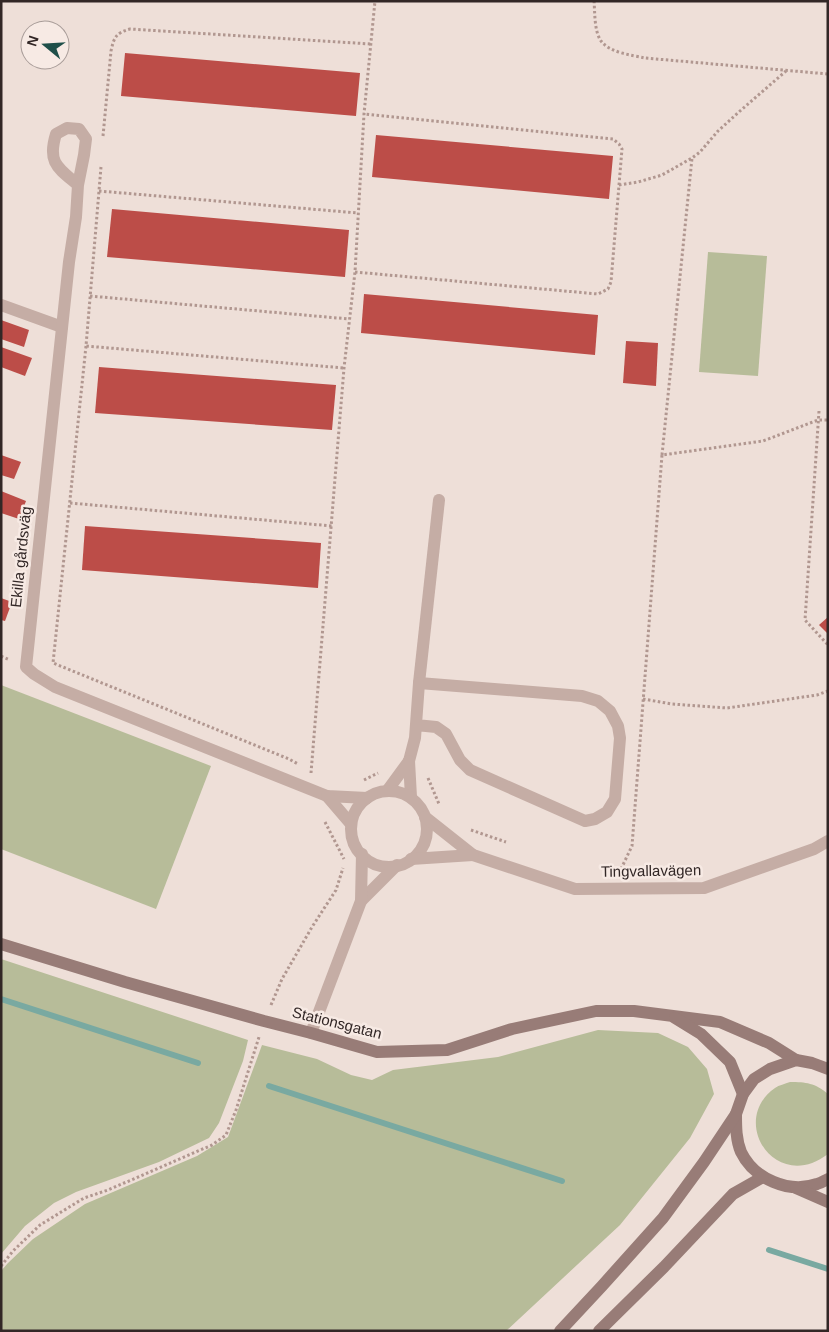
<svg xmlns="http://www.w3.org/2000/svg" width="829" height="1332" font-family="Helvetica,sans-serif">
	<rect width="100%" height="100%" fill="#eedfd8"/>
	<!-- green -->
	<g fill="#b7bc99">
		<path d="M708,252L767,256L758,376L699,372Z"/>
		<path d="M1,685L211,766L156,909L1,849Z"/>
		<path d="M1,959L248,1040L243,1061L219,1123L209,1138L159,1162L76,1192L54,1203L25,1226L1,1254Z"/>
		<path d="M598,1030L658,1033L688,1047L707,1069L714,1094L690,1138L620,1225L506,1331H1V1271L8,1263L33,1239L85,1204L197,1156L228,1137L262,1045L317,1059L351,1075L372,1080L393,1070L498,1057Z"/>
		<path d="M790,1082C806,1082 815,1083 828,1094V1154C776,1194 728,1121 775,1088C779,1085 785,1084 790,1082Z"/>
	</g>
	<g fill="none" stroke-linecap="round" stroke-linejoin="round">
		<!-- stream -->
		<g stroke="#79a9a1" stroke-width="6">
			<path d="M1,999L198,1063"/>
			<path d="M269,1086L562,1181"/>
			<path d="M769,1250L828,1269"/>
		</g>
	</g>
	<!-- building -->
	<g fill="#bc4d48">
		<path d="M125,53L360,73L356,116L121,96Z"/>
		<path d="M376,135L613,156L609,199L372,177Z"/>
		<path d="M112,209L349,230L345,277L107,257Z"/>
		<path d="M364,294L598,315L595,355L361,333Z"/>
		<path d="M1,320L29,330L24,347L1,339Z"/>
		<path d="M626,341L658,343L656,386L623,383Z"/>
		<path d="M1,347L32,358L25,376L1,367Z"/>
		<path d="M99,367L336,385L332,430L95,413Z"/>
		<path d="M1,455L21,462L14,479L1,475Z"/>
		<path d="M1,491L26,501L19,519L1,513Z"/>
		<path d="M85,526L321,543L318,588L82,570Z"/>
		<path d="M1,598L12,602L5,621L1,620Z"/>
		<path d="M828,617V634L819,625Z"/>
	</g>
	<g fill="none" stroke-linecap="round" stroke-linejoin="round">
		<!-- path -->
		<g stroke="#b19790" stroke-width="3" stroke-dasharray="2.5 2.5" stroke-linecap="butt">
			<path d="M594,1C595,12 594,31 601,41C610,53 632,55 645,58L828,74"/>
			<path d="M103,136L111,51C114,37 116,33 130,29L371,44"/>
			<path d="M101,167L86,346L344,368"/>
			<path d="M619,185L638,182L662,175L692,158L700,152L718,131L740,111L786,71"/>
			<path d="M99,191L358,213"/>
			<path d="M355,272L598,294L608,289L611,282L622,149L619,144L613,139L364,114"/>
			<path d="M90,296L349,319"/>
			<path d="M86,346L53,663L289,759L298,764"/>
			<path d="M819,411L805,620L828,645"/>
			<path d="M662,455L692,158"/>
			<path d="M70,503L332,526"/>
			<path d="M1,656L10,660"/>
			<path d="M643,699L672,704L727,708L817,695L828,691"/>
			<path d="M311,773L344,368L355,272L364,114L375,1"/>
			<path d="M428,778L439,804"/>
			<path d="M364,780L378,773"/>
			<path d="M325,822L344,859"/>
			<path d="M471,830L506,842"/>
			<path d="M621,869L632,846L662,455L763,441L818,420H828"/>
			<path d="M271,1005L282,979L312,927L336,890L343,868"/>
			<path d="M1,1266L13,1251L40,1225L84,1198L108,1190L212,1145L226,1135L236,1110L259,1037"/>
		</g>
		<!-- lane -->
		<g stroke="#c5ada5" stroke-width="12">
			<path d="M1,305L62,327"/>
			<path d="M419,683L439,500"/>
			<path d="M409,761L415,738L419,683L582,696L598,701L610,711L618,726L620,738L615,799L607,812L595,819L585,821L470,770L460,760L446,734L436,727L416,725"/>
		</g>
		<!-- street -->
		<g stroke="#c5ada5" stroke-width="12">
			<path d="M78,185C58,168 47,163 56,134L67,128L79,129L86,139L84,155L78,185L76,217L69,262L26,667L34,674L55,687L327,796L367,798"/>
			<path d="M409,761L411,797"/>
			<path d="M387,791L409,761"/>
			<circle cx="389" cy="829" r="38"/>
			<path d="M327,796L351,824"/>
			<path d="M425,817L473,855L575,889L704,888L814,849L828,841"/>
			<path d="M411,859L473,855"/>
			<path d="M361,901L397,865"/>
			<path d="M311,1033L361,901L362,854"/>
		</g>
		<!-- secondary -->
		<g stroke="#987c77" stroke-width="12">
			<path d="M1,944L125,982L264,1021L311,1033L377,1052L447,1050L512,1029L596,1011H634L720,1022L769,1043L796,1060"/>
			<path d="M675,1018L701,1034L730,1062L743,1094"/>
			<path d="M736,1114C736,1127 736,1140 741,1152C754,1179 789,1194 817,1184C821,1183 824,1181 828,1179"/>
			<path d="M796,1188L828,1202"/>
			<path d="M560,1331L602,1286L663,1218L704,1162L736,1114L743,1094L754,1079L770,1069L796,1060L812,1063L828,1069"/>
			<path d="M599,1331L664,1267L733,1194L763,1177"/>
		</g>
	</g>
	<g text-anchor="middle" stroke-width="5" stroke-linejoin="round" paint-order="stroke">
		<!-- street labels -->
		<g font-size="15" fill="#322726" stroke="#f7eae4">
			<text transform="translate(21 557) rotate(-84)" y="5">Ekilla gårdsväg</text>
			<text transform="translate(651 871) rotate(-1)" y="5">Tingvallavägen</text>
			<text transform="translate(337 1023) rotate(14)" y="5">Stationsgatan</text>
		</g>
	</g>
	<!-- border -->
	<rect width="829" height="1332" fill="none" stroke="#322726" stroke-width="5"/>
	<!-- north arrow -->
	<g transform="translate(45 45) rotate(288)"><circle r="24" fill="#f7eae4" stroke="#a89c98"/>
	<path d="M0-4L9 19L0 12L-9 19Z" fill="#1f4f49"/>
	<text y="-8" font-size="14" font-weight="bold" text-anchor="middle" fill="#322726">N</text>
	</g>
</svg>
